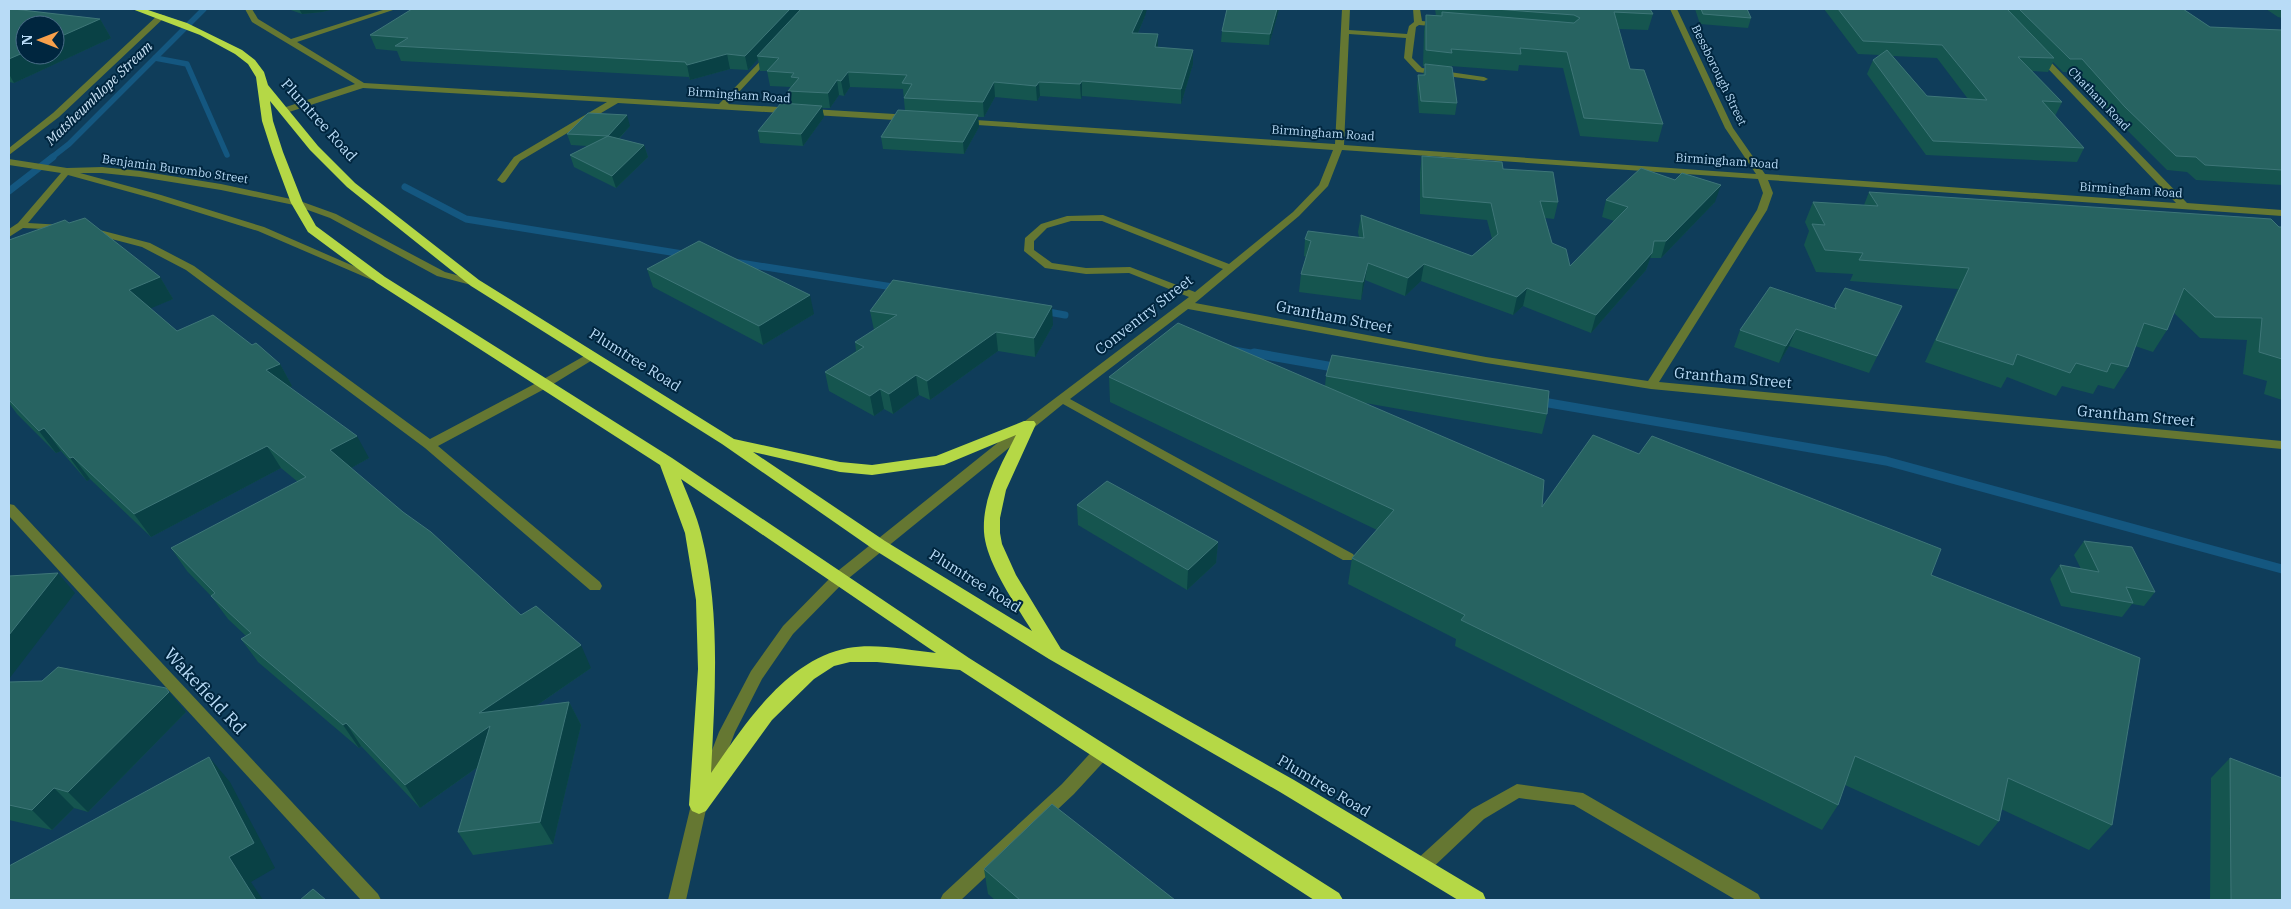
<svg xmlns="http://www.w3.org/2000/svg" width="2291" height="909" font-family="'IBM Plex Serif',serif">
	<rect width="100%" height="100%" fill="#08314a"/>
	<!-- built -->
	<path fill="#0f3d5a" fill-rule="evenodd" d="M9,9H2282V900H9ZM25,25H55V55H25Z"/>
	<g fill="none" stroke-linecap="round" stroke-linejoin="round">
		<!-- stream-far2 -->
		<g stroke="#145780" stroke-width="5.5">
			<path d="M155,58L187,64L227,155"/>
			<path d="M51,158L69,144L204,9"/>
		</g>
		<!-- stream-far1 -->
		<g stroke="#145780" stroke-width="7">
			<path d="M405,187L466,219L689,255"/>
			<path d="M9,191L53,157"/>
			<path d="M734,262L899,288"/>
			<path d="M1043,311L1065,315"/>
			<path d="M1234,350L1262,355"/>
		</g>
		<!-- stream -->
		<g stroke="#145780" stroke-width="9">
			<path d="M1254,353L1339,368"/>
			<path d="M1537,401L1886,461L2282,569"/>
		</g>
		<!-- minor -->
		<g fill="#657732" fill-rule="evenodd">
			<path d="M245,9H252L258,19L291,39L386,9H396L297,42L364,83L719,104L770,51L774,53L773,55L728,104L911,115L915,118L911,121L618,103L520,161L505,182L502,183L497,180L514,157L607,102L363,88L286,113H280V109L355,84L252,22Z"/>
			<path d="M1342,9H1350L1349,30L1407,34L1409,26L1414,22L1413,9H1420L1422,21L1442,23L1446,25L1442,27L1419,25L1416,27L1412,58L1422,68L1484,77L1488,79L1484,81L1417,72L1404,58L1406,38L1349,34L1344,145L1756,174L1725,128L1670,9H1677L1733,128L1765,174L2176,203L2036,56L2043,54L2187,203L2282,210V216L1768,180L1773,193L1767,210L1659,382L2282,441V449L1651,389L1486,363L1188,309L1070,399L1353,554L1355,557L1353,560H1343L1063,404L844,582L793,634L762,679L735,732L707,805L686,900H668L691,805L719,732L751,671L783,626L834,574L1025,421L1189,297L1129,273L1086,274L1045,268L1024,251L1025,238L1041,224L1067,216L1103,215L1229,264L1293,212L1319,185L1333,150L963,124L959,121L960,119L1335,144ZM1342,150L1758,179L1763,193L1757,210L1648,381L1486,357L1195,303L1299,216L1328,186ZM1071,221H1102L1223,269L1195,292L1130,267L1086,268L1052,263L1034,250V241L1047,228Z"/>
			<path d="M159,14L166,16L59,117L9,155V148L53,113Z"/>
			<path d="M9,159L67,168L102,167L140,171L221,184L300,201L336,214L445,272L479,281L480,283L475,286L437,276L330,218L294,205L221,190L140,177L102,173H80L161,195L264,227L381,278L380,280H372L258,231L155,199L68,175L28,223L63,225L68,228L66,230L23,228L9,237V229L18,223L61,173L9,165Z"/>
			<path d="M88,227L150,243L194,266L430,439L542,380L586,355H594L596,357L594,359L550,386L438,446L600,582L602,586L600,590H590L425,448L186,270L142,247L85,232L83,230Z"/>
			<path d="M9,504L14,505L378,894L381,900H361L9,516Z"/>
			<path d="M1102,745L1108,747L1110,752L1108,757L1074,794L961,900H940L943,894L1062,784L1096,747Z"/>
			<path d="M1517,784L1583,793L1758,894L1761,900H1736L1574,805L1519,798L1484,819L1427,873L1421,875L1415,873L1412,867L1415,861L1472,809Z"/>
		</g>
		<!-- highway -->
		<path fill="#b5d846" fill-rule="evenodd" d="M132,9H145L187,23L242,50L255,60L264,72L268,85L318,146L355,183L479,280L734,439L840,462L872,465L936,456L1024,421H1034L1036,424L1006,490L1000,518V533L1002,544L1016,575L1061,649L1294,780L1483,893L1486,900H1458L1280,792L1049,659L873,549L722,444L471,286L347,187L310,150L270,101L273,121L283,152L303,203L316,226L385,277L672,458L969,658L1339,893L1343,900H1314L960,670L877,662H850L834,666L814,679L772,720L706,811L699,814L692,811L689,805L698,669L696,600L685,533L660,465L377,283L308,232L291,203L272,152L262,121L256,77L248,64L235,54L200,35ZM1016,435C1001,465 982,497 984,532C986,563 1016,605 1032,631L885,541L753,452L840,472L872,475L944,465ZM681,479L936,653C908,650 876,643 848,648C786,660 745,724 711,773C715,692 721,611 701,533C696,514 688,496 681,479Z"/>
	</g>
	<!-- wall -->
	<g fill="#15554f" fill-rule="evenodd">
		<path d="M9,9H33L29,11L100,19L111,38L14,83L9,82Z"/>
		<path d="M288,9H334L322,12L302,14Z"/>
		<path d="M1227,9H1279L1269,45L1221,42L1222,31Z"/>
		<path d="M1435,9H1650L1653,14L1648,30L1619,29L1630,69L1663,124L1658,142L1580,136L1563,68L1519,65L1518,71L1450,66L1457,103L1455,115L1419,113L1417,86L1418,75H1423L1425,66H1423L1424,31L1426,15L1436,16Z"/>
		<path d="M1695,9H1747L1751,18L1748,28L1700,24Z"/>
		<path d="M1824,9H2183L2210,27L2282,30V185L2196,180L2187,172L2167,170L2118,121L2075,73L2063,72L2053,62L2048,72L2032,71L2062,102L2055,116L2084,148L2077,162L1926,155L1867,74L1873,60L1880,55L1858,54ZM1893,56L1937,58L1968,99L1927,96Z"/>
		<path d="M2266,9H2282V18L2278,17Z"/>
		<path d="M1145,16L1138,33L1158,48L1193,50V64L1181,104L1082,96L1081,99L1040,96L1037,101L995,97L984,117H978L979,127L964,154L883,149L881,137L905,111L903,89L850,87L844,96L839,95L830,108H822L824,117L803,146L760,143L758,131L790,104L788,91L791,87L770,86L767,71H760L758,59L748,70L730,69L690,80L689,77L401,61L397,51L376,49L370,35Z"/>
		<path d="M630,126L619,139L644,145L648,157L616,188L574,167L570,155L587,146L571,145L567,134Z"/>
		<path d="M1422,156L1503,169L1558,202L1554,219L1545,218L1552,243L1570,266L1614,221L1602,217L1606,200L1715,202L1661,258H1650L1646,270L1591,333L1523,306L1513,315L1421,281L1405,296L1365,280L1361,300L1299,292L1301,274L1306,257L1304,256L1305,239L1359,237L1358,232L1361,215L1472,256L1492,239L1487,220L1420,214V172Z"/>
		<path d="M1869,192L2282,227V400L2264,394L2267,381L2243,374L2247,340L2200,338L2174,313L2167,330L2153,352L2135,346L2128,367L2114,389L2098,385L2093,394L2062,386L2056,396L2007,377L2001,388L1925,362L1958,289L1850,281L1853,274L1816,272L1804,245L1809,231L1805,222L1813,202L1864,205Z"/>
		<path d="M69,223L160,277L173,299L150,308L177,331L252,345L280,364L292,386L290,387L369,458L351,468L521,615L591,668L536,706L569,702L581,725L553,844L473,855L458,832L478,767L420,808L361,746L359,748L258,662L241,639L246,636L228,619L211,596L187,571L171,548L298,482L281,468L151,537L90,479L87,481L61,451L56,453L17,414L9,403V240Z"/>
		<path d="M647,269L814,314L763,345L653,287Z"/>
		<path d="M1845,288L1902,306L1869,373L1789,346L1779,363L1734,347L1740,330L1834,308Z"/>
		<path d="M870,311L1053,325L1035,357L998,351L930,400L919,395L893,414L884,409L874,416L829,391L825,372L856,351L855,342L874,330Z"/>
		<path d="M1326,376L1547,414L1542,434L1365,403L1542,507L1931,575L2112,825L2089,850L2001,809L1999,821L1979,846L1845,785L1838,805L1822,830L1455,646L1456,639L1348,584L1352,558L1377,530L1110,402L1109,377L1325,386Z"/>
		<path d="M1077,505L1218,542L1216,563L1187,590L1078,525Z"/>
		<path d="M2084,541L2155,592L2144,606L2132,604L2122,617L2061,606L2050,579L2060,565L2081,569L2074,555Z"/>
		<path d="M9,682L186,712L88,812L74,808L52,830L9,820Z"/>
		<path d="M2230,758L2282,900H2210L2211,778Z"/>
		<path d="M984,869L1175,900H995L988,894Z"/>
	</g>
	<!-- shaded-wall -->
	<g fill="#094145">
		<path d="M9,9H33L9,19Z"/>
		<path d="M299,9H334L322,12L302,14Z"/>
		<path d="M790,9H805L757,56L758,59L748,70L745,56Z"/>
		<path d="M1143,9H1147L1145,16L1132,47V33Z"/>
		<path d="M1277,9H1279L1269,45L1270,34Z"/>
		<path d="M100,19L111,38L14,83L9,74V59L25,52V55H55V39Z"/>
		<path d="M1158,34V48L1155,47Z"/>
		<path d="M1193,50V64L1181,104V89Z"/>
		<path d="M727,54L730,69L690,80L687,65Z"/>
		<path d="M848,72L850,87L844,96L841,81Z"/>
		<path d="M837,80L839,95L830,108L828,93Z"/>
		<path d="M1082,81V96L1081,99L1080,84Z"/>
		<path d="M994,82L995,97L984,117L983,102Z"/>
		<path d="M1039,82L1040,96L1037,101L1036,86Z"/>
		<path d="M822,106L824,117L803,146L801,134Z"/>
		<path d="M627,115L630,126L611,147L608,136Z"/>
		<path d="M978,115L979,127L964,154L963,142Z"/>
		<path d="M644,145L648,157L616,188L612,176Z"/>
		<path d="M1721,185L1715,202L1661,258L1666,241Z"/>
		<path d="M1652,253L1646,270L1591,333L1596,315Z"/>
		<path d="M1368,263L1365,280L1361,300L1363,282Z"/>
		<path d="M1424,264L1421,281L1405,296L1408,278Z"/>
		<path d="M160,277L173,299L142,312L129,290Z"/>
		<path d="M1527,288L1523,306L1513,315L1517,297Z"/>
		<path d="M810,295L814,314L763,345L759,326Z"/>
		<path d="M1052,306L1053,325L1035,357L1034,338Z"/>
		<path d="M1796,329L1789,346L1779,363L1786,346Z"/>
		<path d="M996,332L998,351L930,400L927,381Z"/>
		<path d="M280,364L292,386L279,392L266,370Z"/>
		<path d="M916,375L919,395L893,414L889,394Z"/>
		<path d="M880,389L884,409L874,416L870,396Z"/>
		<path d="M44,428L61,451L56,453L39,431Z"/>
		<path d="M357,436L369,458L342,473L330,450Z"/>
		<path d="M267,446L281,468L151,537L134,514Z"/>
		<path d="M73,457L90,479L87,481L70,458Z"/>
		<path d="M1218,542L1216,563L1187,590L1188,570Z"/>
		<path d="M58,573L75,593L9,679V635Z"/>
		<path d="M581,645L591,668L495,734L503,749L420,808L405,785L479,713Z"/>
		<path d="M169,692L186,712L88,812L68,792Z"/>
		<path d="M569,702L581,725L553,844L540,822Z"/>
		<path d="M346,723L361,746L359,748L343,725Z"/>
		<path d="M209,757L230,782L275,868L251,882L263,900H256L229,857Z"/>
		<path d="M54,788L74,808L52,830L32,810Z"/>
	</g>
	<!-- building -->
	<g fill="#276361" stroke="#3e7678">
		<path d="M9,9H13L100,19L55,39V25H25V52L9,59Z"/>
		<path d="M412,9H790L745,56L727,54L687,65L685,62L395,46L408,38L370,35Z"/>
		<path d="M801,9H1143L1132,33L1158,34L1155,47L1193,50L1181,89L1082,81L1080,84L1039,82L1036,86L994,82L983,102L904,98L912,84L902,83L907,75L848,72L841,81L837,80L828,93L788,91L799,78L791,77L794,73L767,71L779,58L757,56Z"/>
		<path d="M1227,9H1277L1270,34L1222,31Z"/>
		<path d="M1495,9H1650L1653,14L1614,12L1630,69L1644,70L1663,124L1584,118L1567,52L1520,48L1521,54L1451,49L1452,53L1426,50V15L1442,16V12L1574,23L1580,18L1574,15Z"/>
		<path d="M1701,9H1747L1751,18L1703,14Z"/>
		<path d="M1838,9H2007L2054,58L2018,57L2062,102L2042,101L2084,148L1933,141L1873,60L1887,50L1927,96L1987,100L1942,45L1863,41Z"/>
		<path d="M2019,9H2183L2210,27L2282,30V170L2205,165L2196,157L2176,156L2125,107L2082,59H2070Z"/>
		<path d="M1425,64L1452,67L1457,103L1421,101L1418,75H1425Z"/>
		<path d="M781,103L822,106L801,134L758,131Z"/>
		<path d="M898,110L978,115L963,142L881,137Z"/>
		<path d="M588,113L627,115L608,136L567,134Z"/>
		<path d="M608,136L644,145L612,176L570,155Z"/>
		<path d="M1422,156L1502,162L1503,169L1553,172L1558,202L1540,201L1552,243L1566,249L1570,266L1628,207L1606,200L1641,168L1675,180L1682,173L1721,185L1666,241H1654L1652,253L1596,315L1527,288L1517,297L1424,264L1408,278L1368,263L1363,282L1301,274L1311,241L1305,239L1308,231L1364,238L1361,215L1472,256L1498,234L1491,203L1423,197Z"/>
		<path d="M1869,192L2271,219L2279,227H2282V359L2259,352L2262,318L2215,317L2184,288L2167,330L2144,323L2128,367L2111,363L2107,372L2076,363L2070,373L2017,354L2013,365L1936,340L1969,268L1859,260L1863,253L1825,250L1812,224L1825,225L1813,202L1878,206Z"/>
		<path d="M85,218L160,277L129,290L177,331L213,315L252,345L256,343L280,364L266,370L357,436L330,450L403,512L431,532L521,615L536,606L581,645L479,713L569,702L540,822L458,832L490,726L405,785L346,723L343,725L241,639L251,633L211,596L215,593L171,548L306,477L267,446L134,514L73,457L70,458L44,428L39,431L9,400V240L65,220L69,223Z"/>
		<path d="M699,241L810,295L759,326L647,269Z"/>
		<path d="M893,280L1052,306L1034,338L996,332L927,381L916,375L889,394L880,389L870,396L825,372L864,347L855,342L897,315L870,311Z"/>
		<path d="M1770,287L1836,309L1835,305L1845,288L1902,306L1877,356L1796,329L1786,346L1740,330Z"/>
		<path d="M1178,323L1544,480L1542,507L1593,435L1639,454L1652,436L1941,549L1931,575L2140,658L2112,825L2008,778L1999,821L1855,756L1838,805L1461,620L1465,615L1352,558L1394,510L1109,377Z"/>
		<path d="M1332,355L1549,391L1547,414L1326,376Z"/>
		<path d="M1107,481L1218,542L1188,570L1077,505Z"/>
		<path d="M2084,541L2132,547L2155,592L2126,587L2133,603L2071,592L2060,565L2099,572Z"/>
		<path d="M58,573L9,635V576Z"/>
		<path d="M58,667L166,688L169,692L68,792L54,788L32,810L9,805V682L42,681Z"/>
		<path d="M209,757L254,843L229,857L256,900H9V866Z"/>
		<path d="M2230,758L2282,778V900H2231Z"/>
		<path d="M1052,804L1175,900H1020L984,869Z"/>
		<path d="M313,889L326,900H300Z"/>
	</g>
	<g text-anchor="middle" stroke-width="4" stroke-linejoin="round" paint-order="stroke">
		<!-- far-street labels -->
		<g font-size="12" fill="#b8dbf6" stroke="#00263f">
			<text transform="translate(1719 75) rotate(64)" y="4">Bessborough Street</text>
			<text transform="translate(739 95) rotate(4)" y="4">Birmingham Road</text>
			<text transform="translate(2099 99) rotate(46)" y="4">Chatham Road</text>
			<text transform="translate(1323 133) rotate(4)" y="4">Birmingham Road</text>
			<text transform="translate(1727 161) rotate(4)" y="4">Birmingham Road</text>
			<text transform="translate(175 169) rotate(8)" y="4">Benjamin Burombo Street</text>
			<text transform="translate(2131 190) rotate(4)" y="4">Birmingham Road</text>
		</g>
		<!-- far-water labels -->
		<g font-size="14" font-style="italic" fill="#cce5f8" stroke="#00263f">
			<text transform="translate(99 93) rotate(-44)" y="5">Matsheumhlope Stream</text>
		</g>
		<!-- street labels -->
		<g font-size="15" fill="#b8dbf6" stroke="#00263f">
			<text transform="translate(319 120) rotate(48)" y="5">Plumtree Road</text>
			<text transform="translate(1144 315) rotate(-38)" y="5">Conventry Street</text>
			<text transform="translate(1334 317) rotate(11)" y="5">Grantham Street</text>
			<text transform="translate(635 360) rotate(32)" y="5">Plumtree Road</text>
			<text transform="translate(1733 378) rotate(5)" y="5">Grantham Street</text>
			<text transform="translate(2136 416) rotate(5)" y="5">Grantham Street</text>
			<text transform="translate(975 581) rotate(32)" y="5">Plumtree Road</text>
			<text transform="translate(1324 786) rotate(31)" y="5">Plumtree Road</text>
		</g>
		<!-- near-street labels -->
		<g font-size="18" fill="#b8dbf6" stroke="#00263f">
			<text transform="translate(205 691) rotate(47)" y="6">Wakefield Rd</text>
		</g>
	</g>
	<!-- border -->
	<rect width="2291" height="909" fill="none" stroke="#b8dbf6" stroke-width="20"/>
	<!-- north arrow -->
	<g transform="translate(40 40) rotate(270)"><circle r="24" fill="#00263f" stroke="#4a6e88"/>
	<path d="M0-4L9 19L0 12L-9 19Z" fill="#f8a04b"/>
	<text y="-8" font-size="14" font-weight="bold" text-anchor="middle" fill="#b8dbf6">N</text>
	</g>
</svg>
